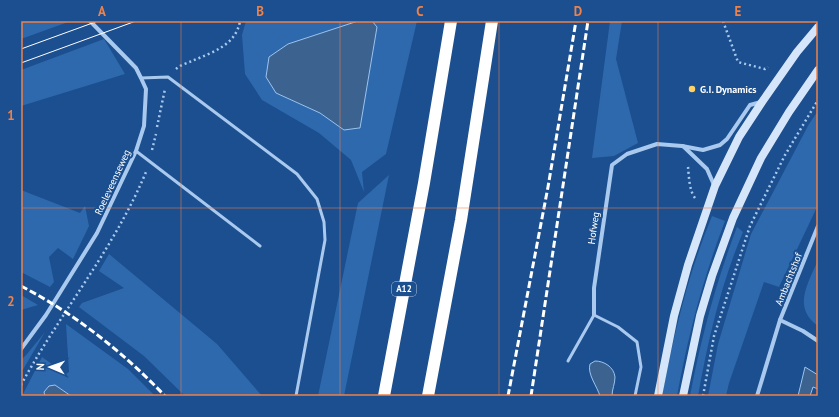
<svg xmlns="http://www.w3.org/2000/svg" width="839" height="417" font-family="'PT Sans',sans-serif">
	<rect width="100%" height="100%" fill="#1b4f8f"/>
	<!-- green -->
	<g fill="#2e69ad">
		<path d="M21,21H71L21,39Z"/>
		<path d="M246,21H358L288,44L276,93L320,113L344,130L360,128L377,27L372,21H417L386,154L362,172L364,192L351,160L319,133L262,100L245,74L242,35Z"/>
		<path d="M610,21H622L616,59L638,143L614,156L592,158Z"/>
		<path d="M104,39L125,74L21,106V70Z"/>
		<path d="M818,111V205L779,287L764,282L729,383L726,396H708L718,344L751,234L809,124Z"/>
		<path d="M389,175L344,396H318L358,203Z"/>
		<path d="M21,190L80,213L85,206L89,226L73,259L58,248L49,257L54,282L50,287L21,272Z"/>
		<path d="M712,216L725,221C703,278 688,336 677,396H662C674,334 688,274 712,216Z"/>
		<path d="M737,227L743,232C721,284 708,340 698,396H690C701,338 716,282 737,227Z"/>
		<path d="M109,254L217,344L262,396H185L144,356L79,307L82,303L124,288L99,271Z"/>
		<path d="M818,260V326C792,307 808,284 818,260Z"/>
		<path d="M21,295L38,305L21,310Z"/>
		<path d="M66,324L128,369L155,396H71L55,385L44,392L45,396H22L42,357L66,374L69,372Z"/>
		<path d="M45,332L21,373V360L27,354Z"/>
	</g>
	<!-- water -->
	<g fill="#3c6290" stroke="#9cc4f0">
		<path d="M358,21H372L377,27L360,128H359L344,130L320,113L276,93L266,77L269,57L288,44Z"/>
		<path d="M595,361C604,361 614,367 615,377C615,384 612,389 612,396H600C597,386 587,374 590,364Z"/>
		<path d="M805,367L818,375V389L813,387L810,396H798Z"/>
		<path d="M55,385L71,396H45L44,392L49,386Z"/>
	</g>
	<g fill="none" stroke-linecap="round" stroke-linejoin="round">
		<!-- path -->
		<g stroke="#a9c9ee" stroke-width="2.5" stroke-dasharray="2 3" stroke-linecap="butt">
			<path d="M723,21L738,62L765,69L768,67"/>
			<path d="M176,69C180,65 187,63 192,61C213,52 236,45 240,21"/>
			<path d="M157,127L165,89"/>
			<path d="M152,150L156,134"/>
			<path d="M688,167C689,176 689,192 696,199"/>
			<path d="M21,385C60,313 114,249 146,172"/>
			<path d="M703,396L714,336L750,226L785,155L818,100"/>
		</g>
		<!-- lane -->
		<g stroke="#a9c9ee" stroke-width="3">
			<path d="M141,78L168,77L297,174L317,199L324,222L325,240L296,396"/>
			<path d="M136,151L260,246"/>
			<path d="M568,361L594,315L618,327L637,342L641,367L635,396"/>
		</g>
		<!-- street -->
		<g stroke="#a9c9ee" stroke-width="4">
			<path d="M683,146L707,169L714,185"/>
			<path d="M818,226L780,320L803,331L818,341"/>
			<path d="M594,315V288L612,165L627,154L657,144L682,146L703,150L720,145L727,139L750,105L761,102"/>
			<path d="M21,349L46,315L97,233L136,151L144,126L146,89L141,78L136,68L90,21"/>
			<path d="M757,396L780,320"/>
		</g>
		<!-- secondary -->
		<g stroke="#d6e6fa" stroke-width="8">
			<path d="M658,396L674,316L688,265L715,186L739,137L762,102L797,52L818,27"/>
			<path d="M683,396L700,316L712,276L733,218L761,158L789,112L818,70"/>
		</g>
		<!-- highway -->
		<g stroke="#fff" stroke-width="12">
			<path d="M384,396L424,183L451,21"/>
			<path d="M428,396L461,220L492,21"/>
		</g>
		<!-- tram -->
		<g stroke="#fff" stroke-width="1">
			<path d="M21,49L98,21"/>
			<path d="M21,63L136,21"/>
		</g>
		<!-- rail -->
		<g stroke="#fff" stroke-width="3" stroke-dasharray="7 3" stroke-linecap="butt">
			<path d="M21,286C75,314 123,352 165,396"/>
			<path d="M508,396L548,187L576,21"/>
			<path d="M531,396L588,21"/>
		</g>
	</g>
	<!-- grid -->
	<path fill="none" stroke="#ee8249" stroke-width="1" stroke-opacity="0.55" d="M181,21V396M340,21V396M499,21V396M658,21V396M21,208H818"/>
	<!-- markers -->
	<circle fill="#ffd166" stroke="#1b4f8f" stroke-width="1.5" cx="692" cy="89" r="4"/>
	<g text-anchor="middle" stroke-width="4" stroke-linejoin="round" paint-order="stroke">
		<!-- shield labels -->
		<rect fill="#1b4f8f" stroke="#bbcadd" stroke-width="1" x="392" y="282" width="24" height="14" rx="3"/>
		<g font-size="9" font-weight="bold" fill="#fff">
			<text x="404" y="292">A12</text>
		</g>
		<!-- poi labels -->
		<g font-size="10" font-weight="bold" fill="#fff" stroke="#1b4f8f" text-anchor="start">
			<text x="700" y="93">G.I. Dynamics</text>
		</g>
		<!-- street labels -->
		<g font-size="10" fill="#fff" stroke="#1b4f8f">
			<text transform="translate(112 182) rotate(-65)" y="4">Roeleveenseweg</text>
			<text transform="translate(593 228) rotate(-82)" y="4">Hofweg</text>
			<text transform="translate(788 279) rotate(-68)" y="4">Ambachtshof</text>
		</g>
	</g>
	<!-- border -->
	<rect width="839" height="417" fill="none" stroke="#1b4f8f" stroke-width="44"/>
	<!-- north arrow -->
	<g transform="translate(50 367) rotate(272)" stroke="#1b4f8f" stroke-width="3" paint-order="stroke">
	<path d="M0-3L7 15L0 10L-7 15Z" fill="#ffffff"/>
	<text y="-6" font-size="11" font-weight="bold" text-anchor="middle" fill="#ffffff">N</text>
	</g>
	<rect x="22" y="22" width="795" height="373" fill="none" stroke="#ee8249" stroke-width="1.5"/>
	<g font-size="13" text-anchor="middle" font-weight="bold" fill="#ee8249">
		<text x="102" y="16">A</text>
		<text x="260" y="16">B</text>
		<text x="420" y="16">C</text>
		<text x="578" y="16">D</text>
		<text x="738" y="16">E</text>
		<text x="11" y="120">1</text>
		<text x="11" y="306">2</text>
	</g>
</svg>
